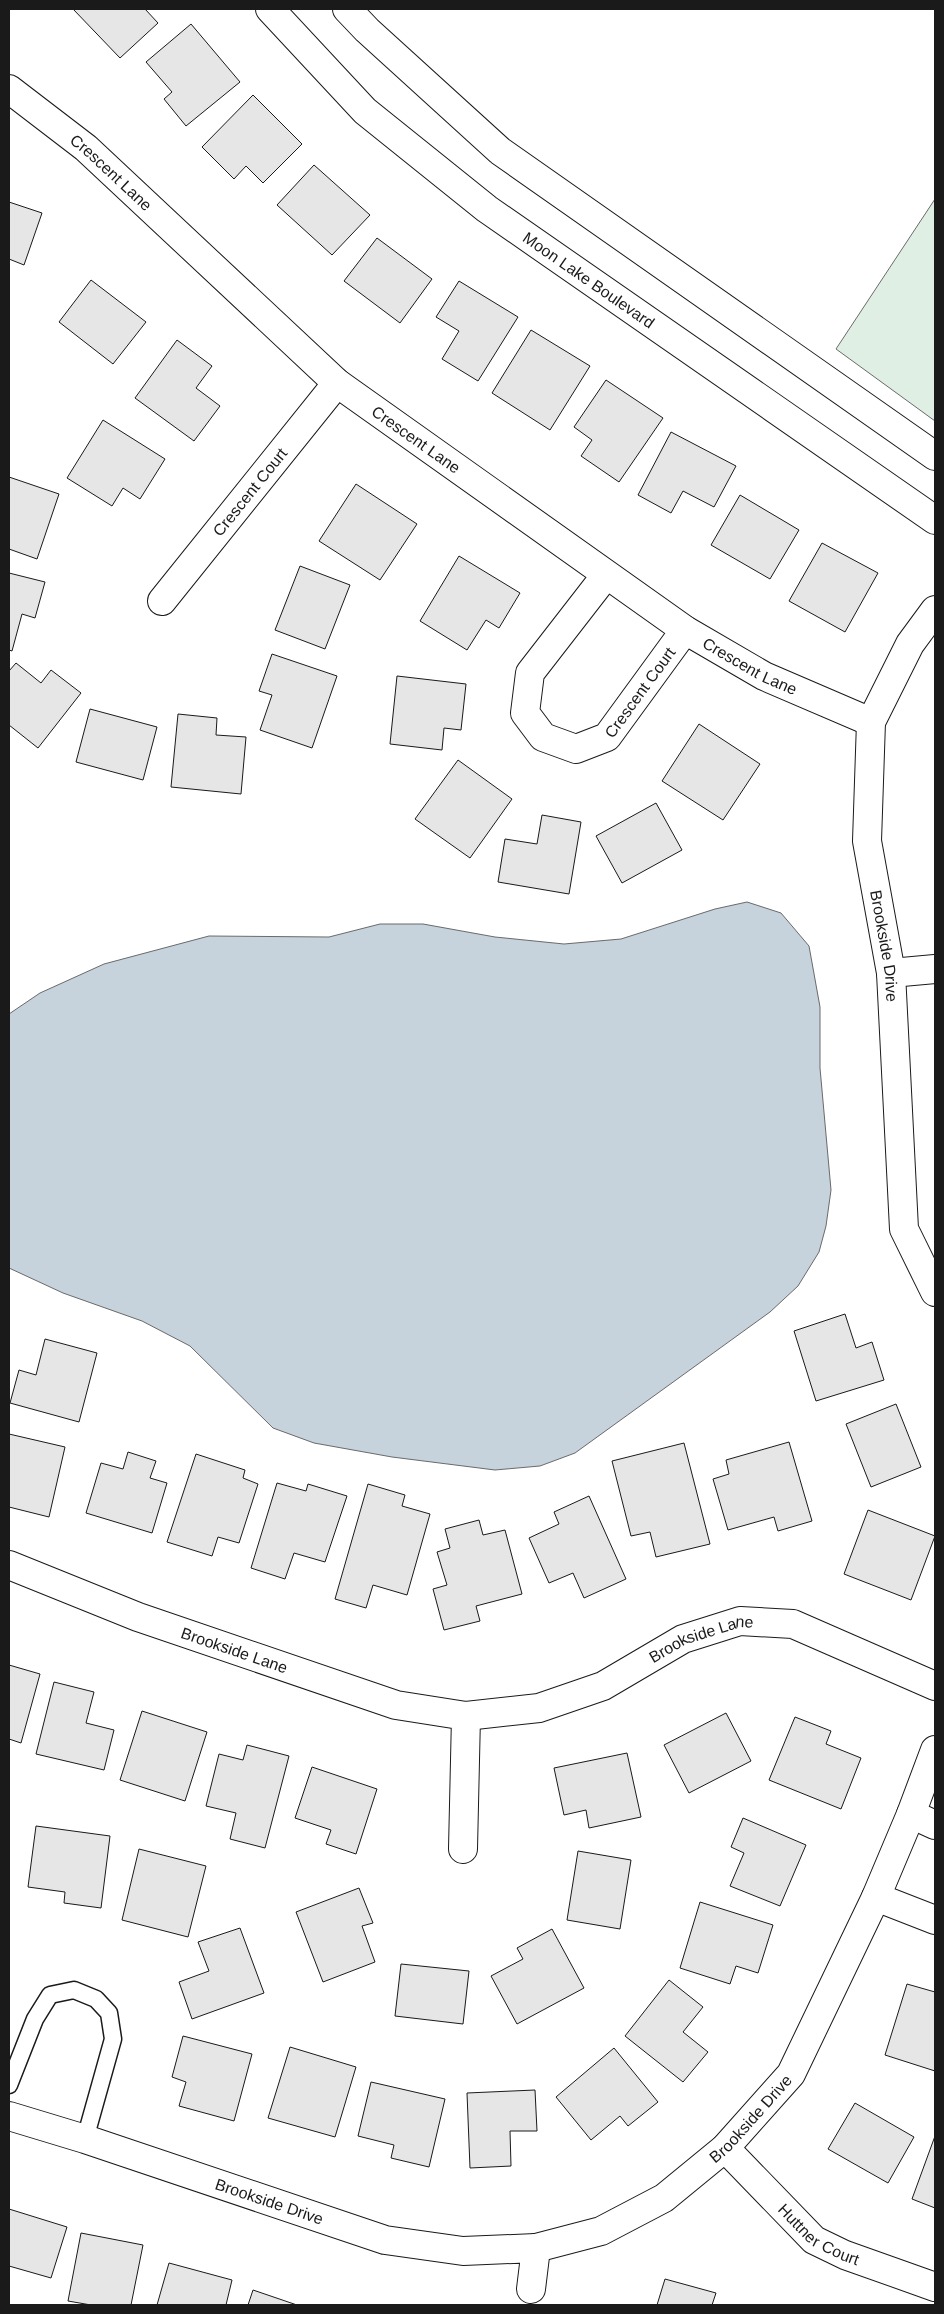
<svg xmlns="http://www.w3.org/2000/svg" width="944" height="2314" font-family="Arial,sans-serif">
	<rect width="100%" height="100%" fill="#fff"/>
	<!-- green -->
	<path fill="#e0efe3" stroke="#6a6a6a" d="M935,199V421L836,349Z"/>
	<!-- water -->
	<path fill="#c6d2dc" stroke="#6a6a6a" d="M747,902L781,913L809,946L820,1007V1068L831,1190L826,1226L819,1252L798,1286L770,1312L575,1453L540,1466L495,1470L392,1457L314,1443L273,1428L190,1346L142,1321L63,1293L9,1268V1014L40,993L104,964L209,936L329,937L380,924H423L495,937L564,944L621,939L715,909Z"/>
	<!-- building -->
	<g fill="#e6e6e6" stroke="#1a1a1a">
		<path d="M73,9H145L158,23L120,58Z"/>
		<path d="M191,24L240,82L186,126L164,99L172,92L146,62Z"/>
		<path d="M253,95L302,144L263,183L246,166L234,179L202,147Z"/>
		<path d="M314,165L370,215L332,255L277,205Z"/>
		<path d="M9,202L42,213L24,265L9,259Z"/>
		<path d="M377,238L432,279L400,323L344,281Z"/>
		<path d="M91,280L146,322L113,364L59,322Z"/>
		<path d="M459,281L518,317L478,381L442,359L459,331L436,317Z"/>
		<path d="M531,330L590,366L550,430L492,393Z"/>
		<path d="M177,340L212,366L196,388L220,406L194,441L135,398Z"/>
		<path d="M606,380L663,418L619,482L581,456L592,440L574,427Z"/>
		<path d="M103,420L165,459L140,499L123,488L112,506L67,478Z"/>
		<path d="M671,432L736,466L714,507L683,491L671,513L638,495Z"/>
		<path d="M9,477L59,494L37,559L9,549Z"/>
		<path d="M356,484L417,524L380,580L319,541Z"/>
		<path d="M740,495L799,530L770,579L711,545Z"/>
		<path d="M822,543L878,573L845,632L789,601Z"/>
		<path d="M459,556L520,593L499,628L486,620L467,650L420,621Z"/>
		<path d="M300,566L350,585L325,649L275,630Z"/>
		<path d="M9,573L45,582L35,618L22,614L12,651L9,650Z"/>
		<path d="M272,654L337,676L312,748L260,730L272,695L259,691Z"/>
		<path d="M16,663L41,683L51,670L81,693L38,748L9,725V671Z"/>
		<path d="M397,676L466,684L461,730L444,728L442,750L390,744Z"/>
		<path d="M90,709L157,727L143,780L76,762Z"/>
		<path d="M178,714L217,718L216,735L246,737L241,794L171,787Z"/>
		<path d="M699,724L760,764L723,820L662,781Z"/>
		<path d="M458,760L512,799L470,858L415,819Z"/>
		<path d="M656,803L682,850L622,883L596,836Z"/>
		<path d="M542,815L581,822L569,894L498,882L505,839L537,844Z"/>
		<path d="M845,1314L856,1348L872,1342L884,1380L816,1401L794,1331Z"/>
		<path d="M45,1339L97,1353L79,1422L10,1403L19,1370L36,1375Z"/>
		<path d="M896,1404L921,1467L871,1487L846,1424Z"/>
		<path d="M9,1434L65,1447L49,1517L9,1507Z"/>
		<path d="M789,1442L812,1521L778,1531L774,1517L728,1530L713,1479L729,1474L726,1460Z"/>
		<path d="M684,1443L710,1544L656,1557L650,1532L631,1536L612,1461Z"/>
		<path d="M128,1452L156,1461L150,1478L167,1483L152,1533L86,1513L101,1463L123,1469Z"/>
		<path d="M196,1454L245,1470L243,1478L258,1484L239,1543L218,1537L212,1556L167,1542Z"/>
		<path d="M277,1483L306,1491L308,1484L347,1496L325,1562L294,1553L285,1579L251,1568Z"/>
		<path d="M368,1484L405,1495L402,1506L430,1514L407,1595L373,1585L366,1608L335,1599Z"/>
		<path d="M589,1496L626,1579L584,1598L573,1573L549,1583L529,1538L559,1524L554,1512Z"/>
		<path d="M868,1510L935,1536L911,1600L844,1574Z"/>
		<path d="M479,1520L483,1535L505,1530L522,1594L476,1606L480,1621L444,1630L433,1589L447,1585L437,1552L450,1548L445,1529Z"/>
		<path d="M9,1665L40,1674L21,1743L9,1739Z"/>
		<path d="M54,1682L94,1692L86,1723L114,1730L104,1770L36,1754Z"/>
		<path d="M142,1711L207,1732L185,1801L120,1780Z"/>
		<path d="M726,1713L751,1761L689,1793L664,1745Z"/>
		<path d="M795,1717L831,1731L826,1744L861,1758L841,1809L769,1780Z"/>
		<path d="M247,1745L289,1756L265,1848L230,1839L236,1813L206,1806L219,1754L243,1760Z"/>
		<path d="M627,1753L641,1817L589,1828L586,1810L564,1815L554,1768Z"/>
		<path d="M312,1767L377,1789L356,1854L326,1844L331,1830L295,1818Z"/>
		<path d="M743,1818L806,1845L780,1906L730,1886L744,1853L731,1847Z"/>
		<path d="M36,1826L110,1836L101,1908L64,1903L65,1892L28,1887Z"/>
		<path d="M139,1849L206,1866L188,1937L122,1920Z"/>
		<path d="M578,1851L631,1860L620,1929L567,1920Z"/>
		<path d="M359,1888L373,1923L362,1926L375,1962L323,1982L296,1912Z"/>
		<path d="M700,1902L773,1925L758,1973L736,1966L730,1984L680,1968Z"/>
		<path d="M240,1928L264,1993L192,2019L179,1982L209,1971L198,1942Z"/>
		<path d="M552,1929L584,1988L517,2024L491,1976L523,1959L517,1948Z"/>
		<path d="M401,1964L469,1971L463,2024L395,2016Z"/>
		<path d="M669,1980L703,2007L683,2032L708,2052L683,2082L625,2036Z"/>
		<path d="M907,1984L935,1992V2071L885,2055Z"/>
		<path d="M183,2036L252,2054L234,2121L179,2106L186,2082L172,2077Z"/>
		<path d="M290,2047L356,2067L335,2137L268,2118Z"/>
		<path d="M614,2048L658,2102L628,2126L620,2116L591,2140L556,2097Z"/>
		<path d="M371,2082L445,2099L429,2167L391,2158L394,2145L358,2136Z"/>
		<path d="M535,2090L537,2131H510L511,2166L470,2168L467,2093Z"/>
		<path d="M855,2103L914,2137L888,2183L828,2149Z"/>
		<path d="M935,2136V2208L912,2199Z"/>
		<path d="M9,2209L67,2227L51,2278L9,2266Z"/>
		<path d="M81,2233L143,2245L131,2305H91L68,2301Z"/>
		<path d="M169,2263L232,2280L226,2305H157Z"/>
		<path d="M665,2279L716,2293L712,2305H657Z"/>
		<path d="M253,2290L297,2305H248Z"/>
	</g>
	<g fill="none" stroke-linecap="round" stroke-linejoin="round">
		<defs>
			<path id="service" d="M9,2085L35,2019L50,1995L74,1990L96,1999L109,2013L113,2039L85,2139"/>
			<g id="minor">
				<path id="s1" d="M9,89L86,148L337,383L685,630L764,676L871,722"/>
				<path id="s2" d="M606,575L530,673L525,713L543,737L576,749L607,737L685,630"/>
				<path id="s3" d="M162,601L337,383"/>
				<path id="s4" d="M935,610L910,644L871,722L867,841L891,973L904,1229L935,1292"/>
				<path d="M891,973L935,969"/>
				<path id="s5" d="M9,1565L138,1617L396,1705L466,1716L539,1708L603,1686L683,1639L740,1621L793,1624L935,1686"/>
				<path d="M911,1814L935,1825"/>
				<path d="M463,1849L466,1716"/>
				<path d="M876,1897L935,1920"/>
				<path id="s6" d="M9,2116L85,2139L385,2240L463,2251L536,2248L531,2289"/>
				<path id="s7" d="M725,2148L814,2240L845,2255L935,2287"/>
				<path id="s8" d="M536,2248L601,2231L664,2198L725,2148L791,2074L876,1897L911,1814L935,1750"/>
			</g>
			<g id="tertiary">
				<path id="s9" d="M270,9L365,111L487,209L935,520"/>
				<path d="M347,9L367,30L500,151L935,456"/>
			</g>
		</defs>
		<!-- service casing -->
		<use href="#service" stroke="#1a1a1a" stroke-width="19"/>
		<!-- minor casing -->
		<use href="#minor" stroke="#1a1a1a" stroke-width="30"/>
		<!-- tertiary casing -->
		<use href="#tertiary" stroke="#1a1a1a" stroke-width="30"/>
		<!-- service -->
		<use href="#service" stroke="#fff" stroke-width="16"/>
		<!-- minor -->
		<use href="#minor" stroke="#fff" stroke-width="28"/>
		<!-- tertiary -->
		<use href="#tertiary" stroke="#fff" stroke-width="28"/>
	</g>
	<g text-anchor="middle" stroke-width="4" stroke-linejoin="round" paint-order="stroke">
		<!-- street labels -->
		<g font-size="16" fill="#1a1a1a" stroke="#fff">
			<text dy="6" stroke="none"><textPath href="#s1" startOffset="132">Crescent Lane</textPath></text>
			<text dy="6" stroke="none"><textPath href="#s9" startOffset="420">Moon Lake Boulevard</textPath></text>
			<text dy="6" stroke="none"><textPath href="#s1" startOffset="538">Crescent Lane</textPath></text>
			<text dy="6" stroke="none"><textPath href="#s3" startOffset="140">Crescent Court</textPath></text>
			<text dy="6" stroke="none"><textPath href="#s1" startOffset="942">Crescent Lane</textPath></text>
			<text dy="6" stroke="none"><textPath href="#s2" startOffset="318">Crescent Court</textPath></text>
			<text dy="6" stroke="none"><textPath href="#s4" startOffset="355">Brookside Drive</textPath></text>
			<text dy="6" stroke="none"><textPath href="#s5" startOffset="734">Brookside Lane</textPath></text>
			<text dy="6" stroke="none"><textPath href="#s5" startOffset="241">Brookside Lane</textPath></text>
			<text dy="6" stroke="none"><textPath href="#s8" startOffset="256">Brookside Drive</textPath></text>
			<text dy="6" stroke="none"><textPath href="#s6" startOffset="274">Brookside Drive</textPath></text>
			<text dy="6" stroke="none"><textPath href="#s7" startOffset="129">Huttner Court</textPath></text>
		</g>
	</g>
	<!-- border -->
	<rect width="944" height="2314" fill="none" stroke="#1a1a1a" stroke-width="20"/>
</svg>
